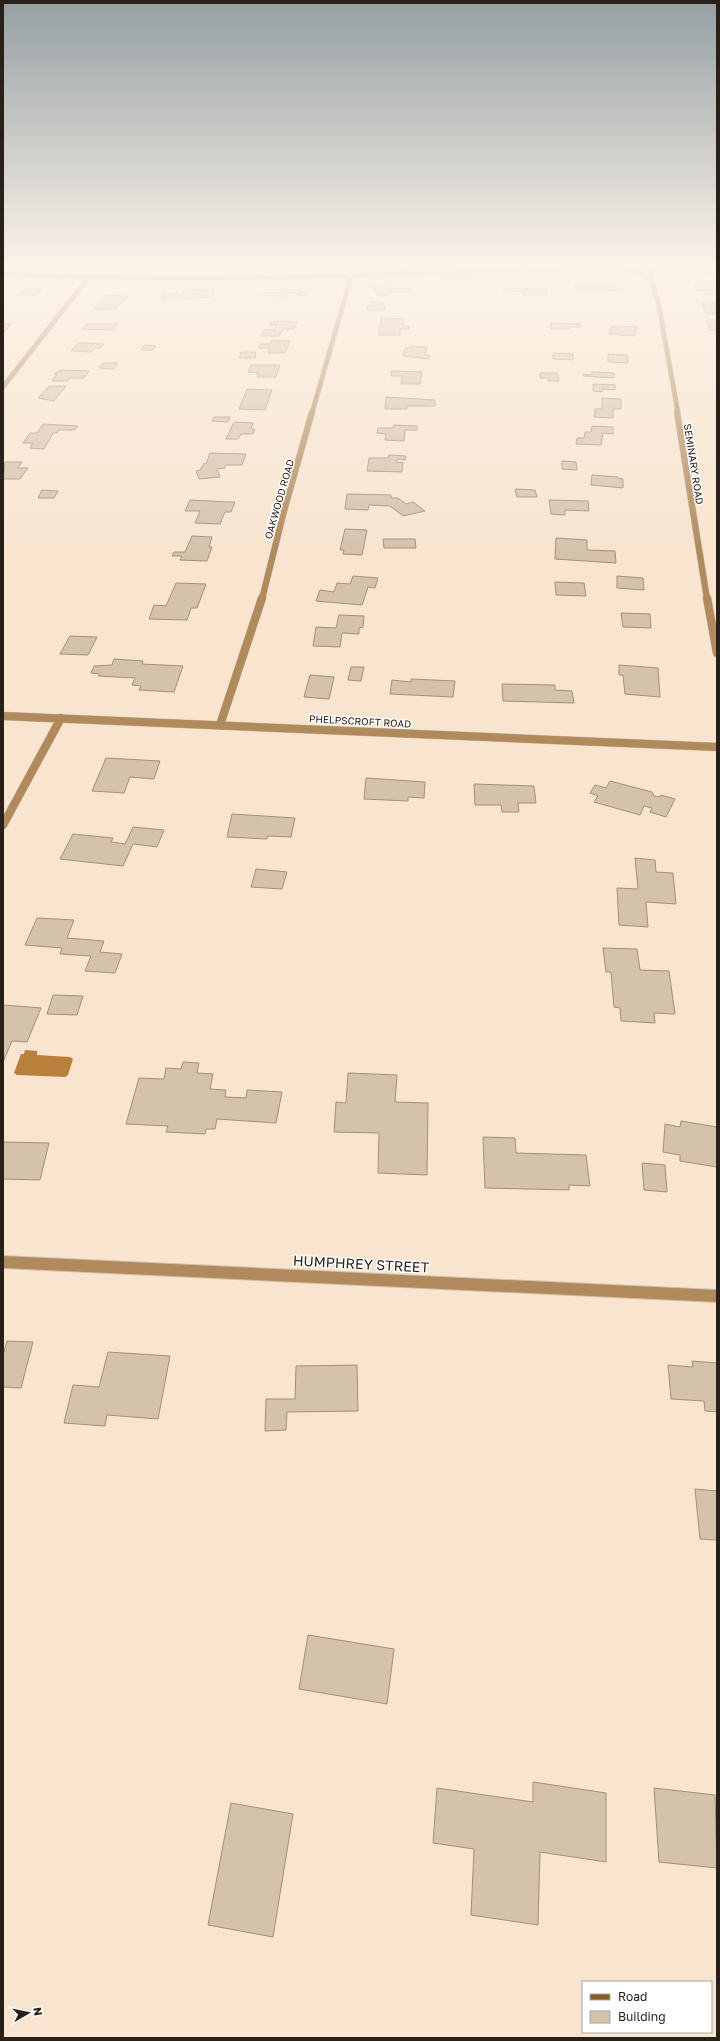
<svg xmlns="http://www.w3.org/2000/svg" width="720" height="2041" font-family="'Golos Text',sans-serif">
	<rect width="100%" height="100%" fill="#f8e4cf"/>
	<!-- water -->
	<path fill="#b8803b" d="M25,1050L37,1051V1055L70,1057L73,1059L68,1075L65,1077L17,1075L14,1073L21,1054H24Z"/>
	<!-- building -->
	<g fill="#d5c2ad" stroke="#a28f7c">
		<path d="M717,267V276L703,273L710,271Z"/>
		<path d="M700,282L717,283V294H705L704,290H696L694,283Z"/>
		<path d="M597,284L598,286H616L619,290L577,291L575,286Z"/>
		<path d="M375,286L392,288H411V292H390L387,296H377V292H374Z"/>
		<path d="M502,288L546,289L547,296L523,295V291H502Z"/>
		<path d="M24,289H42L35,296L19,294Z"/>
		<path d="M214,289L212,297L161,300L163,294H183V291L193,290Z"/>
		<path d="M281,289L301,290L300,292H307L305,296H297L298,293H279Z"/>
		<path d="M266,292L278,293L287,295L286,297L263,295Z"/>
		<path d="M106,295L128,296L115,310L93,309Z"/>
		<path d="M370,302H383L385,310H368L367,306H371Z"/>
		<path d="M702,302H717V314L705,313Z"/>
		<path d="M381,318L404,319L403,326H409V329H400V335H379Z"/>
		<path d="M706,320H717V331L710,330Z"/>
		<path d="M271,322L280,321L297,322L294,329H283L279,336H261L264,330H274L277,325H269Z"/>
		<path d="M551,323L581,324V327H570V329H551Z"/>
		<path d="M3,324H11L4,332H3Z"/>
		<path d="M86,324H118L114,330L82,329Z"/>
		<path d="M611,326L637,327L635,336L609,334Z"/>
		<path d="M272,340L290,341L285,353H268L270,348H258L260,344H270Z"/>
		<path d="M78,343L104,344L100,348H95L91,352L71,351Z"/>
		<path d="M144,345L156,346L153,350H141Z"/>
		<path d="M410,346L427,347L425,355H430L429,359L403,356L405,348H409Z"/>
		<path d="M241,352H256L255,358H239Z"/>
		<path d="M553,353L573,354V360L553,359Z"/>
		<path d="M608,354L628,355V363L608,362Z"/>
		<path d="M103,363H118L114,369L99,368Z"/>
		<path d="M251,365H280L276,377H257L258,373L248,372Z"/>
		<path d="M61,370L89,371L84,378H70L68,381H52L57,374H54Z"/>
		<path d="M391,371L422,372L420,384H401L402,376H391Z"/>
		<path d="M592,372L614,373V378L583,376V374L592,375Z"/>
		<path d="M540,373H557L559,381H548V378H540Z"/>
		<path d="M593,384L615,385V390L602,389V392L593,391Z"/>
		<path d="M49,386H66L54,401L38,398Z"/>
		<path d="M247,389L272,390L265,410L239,409Z"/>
		<path d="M386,397L435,400V406H407V409H385Z"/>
		<path d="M602,398L621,399V409H613V418L594,417L595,409H602Z"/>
		<path d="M214,417H230L228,422L212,421Z"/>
		<path d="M234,422L253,423L251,429H255L253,434H241L238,439H226Z"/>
		<path d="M43,424L78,426L75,430H59L57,433H53L44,449L30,448L33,443H23L30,433H37Z"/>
		<path d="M394,425L417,426V430H405L404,441L385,440L386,434L377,433L378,428H393Z"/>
		<path d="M592,426L613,427V434L603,433L601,445L576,444L577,438H584L585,432H591Z"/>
		<path d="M210,453L246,454L242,465H226L225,468L217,469L220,477L199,479L196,471L200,470L204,463L206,464Z"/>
		<path d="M389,455L406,456L405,460L397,459L396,462L403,463L402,472L367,471L369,458H388Z"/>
		<path d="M562,461L576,462L577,470L562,469Z"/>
		<path d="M5,462H22L18,468H28L20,479H3Z"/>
		<path d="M592,475L618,477V478L623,479V488L591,485Z"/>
		<path d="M515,489L535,490L537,497H517Z"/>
		<path d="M42,490L58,491L54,498H38Z"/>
		<path d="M347,494L391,495V498H398L406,504L413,502L425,511L403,516L390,506L369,505L368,510L345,509Z"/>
		<path d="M190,500L229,502H235L231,512H225L220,524L195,523L200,511H185Z"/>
		<path d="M549,500L588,501L589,511L565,510V515L551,514Z"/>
		<path d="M345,529L367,530L362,555L343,554L344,550H340Z"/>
		<path d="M192,536L212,537L209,547H212L207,561L180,560L182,556H172L174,552H185Z"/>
		<path d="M556,538L587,540V550L615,551L616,563L555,559Z"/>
		<path d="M383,539H415L416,548H384Z"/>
		<path d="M353,576L378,578L375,588L368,587L362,605L316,601L320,590L334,592L337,583L350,584Z"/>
		<path d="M617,576L643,578L644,590L617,588Z"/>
		<path d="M555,582L584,583L586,596L556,595Z"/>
		<path d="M176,583L206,584L197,608H191L187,620L149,619L154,605L166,606Z"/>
		<path d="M621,613L650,614L651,628L623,627Z"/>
		<path d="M339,615L364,616L363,627L359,628V634L342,633L340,647L313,646L316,627L336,628Z"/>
		<path d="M70,636L97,637L88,655L60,654Z"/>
		<path d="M114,659L143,661L142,664L183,666L174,692L139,690L141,686L132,685L135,678L98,676L100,674L91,673L94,666L112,665Z"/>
		<path d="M619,665L658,668L660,697L625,694L623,675H619Z"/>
		<path d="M351,667H364L361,681L348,680Z"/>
		<path d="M310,675L334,677L329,699L304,697Z"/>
		<path d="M411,679L455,681L453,697L390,694L392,680L411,682Z"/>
		<path d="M502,684L555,685V690L572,691L574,703L503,701Z"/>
		<path d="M106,758L160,761L154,779L130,777L124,793L92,791Z"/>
		<path d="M366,778L425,782L424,798L408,797V801L364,799Z"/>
		<path d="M610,781L652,792L654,796L660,797L661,795L675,799L666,817L650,812L652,808L644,806L640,815L594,802L598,796L590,793L595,785L606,788Z"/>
		<path d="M474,784L534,786L536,803H518L519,812H502L501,805H475Z"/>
		<path d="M232,814L295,818L291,837L267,836V839L227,837Z"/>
		<path d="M133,827L164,830L157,847L133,844L123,866L60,859L73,834L113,838L111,842L125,844Z"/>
		<path d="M635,858L655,860L656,872L673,873L676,904L646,902L648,927L619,925L617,888L638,889Z"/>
		<path d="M256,869L287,872L282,889L251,887Z"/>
		<path d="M37,918L74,920L67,938L104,941L100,952L122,954L115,973L85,971L91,956L60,954L62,948L25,945Z"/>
		<path d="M603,948L637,949L640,970L669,971L675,1014L654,1013L655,1023L621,1021L620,1008L614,1007L611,972H606Z"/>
		<path d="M53,995L83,996L77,1015L47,1014Z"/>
		<path d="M3,1005L41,1008L27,1042L12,1041L3,1062Z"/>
		<path d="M183,1062L199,1063L197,1073L213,1074L210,1089L226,1090L225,1097L246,1098L247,1090L282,1092L276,1123L217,1119L215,1129H206L205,1134L166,1132L168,1126L126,1124L139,1078L164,1079L166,1068L181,1069Z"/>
		<path d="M348,1073L397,1075L395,1102L428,1103L427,1175L378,1173L379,1133L334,1132L336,1102L346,1103Z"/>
		<path d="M681,1121L717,1127V1167L680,1161V1155L663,1152L665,1124L680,1127Z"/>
		<path d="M483,1137L515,1138L516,1153L586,1155L590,1186L569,1185V1190L485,1188Z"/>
		<path d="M3,1142L49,1143L40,1180L3,1179Z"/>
		<path d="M642,1163L665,1165L667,1192L644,1190Z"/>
		<path d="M7,1341L33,1342L21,1388L3,1387V1355Z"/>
		<path d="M108,1352L170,1356L158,1419L107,1415L105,1426L64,1423L73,1385L99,1387Z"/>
		<path d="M692,1361L717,1363V1412L705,1411L704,1401L671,1399L668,1365L693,1367Z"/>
		<path d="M357,1365L358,1411L287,1412L286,1430L265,1431L266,1399H295L296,1366Z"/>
		<path d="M695,1489L717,1491V1540L700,1539Z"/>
		<path d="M308,1635L394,1649L387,1704L299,1689Z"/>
		<path d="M533,1782L606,1793V1862L540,1852L538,1925L471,1915L474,1849L433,1843L437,1788L533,1802Z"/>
		<path d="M654,1788L715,1795L717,1868L659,1862Z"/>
		<path d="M231,1803L293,1814L273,1937L208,1925Z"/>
	</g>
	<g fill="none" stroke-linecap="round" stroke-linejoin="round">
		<defs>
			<g id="street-far3">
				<path d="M627,267L651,279"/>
				<path d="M648,267L659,306L678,413"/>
				<path d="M3,387L88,278"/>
				<path d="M312,413L351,277"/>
			</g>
			<g id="street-far2">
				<path d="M677,412L707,599"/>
				<path d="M262,599L284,511L312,412"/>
			</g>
			<g id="street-far1">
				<path d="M707,598L717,653"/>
				<path d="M3,716L717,747"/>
				<path d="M220,725L262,598"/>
				<path d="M3,825L61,718"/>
			</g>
			<path id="street" d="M3,1262L717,1296"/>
			<path id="secondary" d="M3,274C193,283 384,275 574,267"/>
		</defs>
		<!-- street-far3 casing -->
		<use href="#street-far3" stroke="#d3c1ae" stroke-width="5.5"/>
		<!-- street-far2 casing -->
		<use href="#street-far2" stroke="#d3c1ae" stroke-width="7"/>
		<!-- street-far1 casing -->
		<use href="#street-far1" stroke="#d3c1ae" stroke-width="9"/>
		<!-- street casing -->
		<use href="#street" stroke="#d3c1ae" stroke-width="14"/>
		<!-- secondary casing -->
		<use href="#secondary" stroke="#d3c1ae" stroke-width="5.5"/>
		<!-- street-far3 -->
		<use href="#street-far3" stroke="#b0895d" stroke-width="4.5"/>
		<!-- street-far2 -->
		<use href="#street-far2" stroke="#b0895d" stroke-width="6"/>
		<!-- street-far1 -->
		<use href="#street-far1" stroke="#b0895d" stroke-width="8"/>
		<!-- street -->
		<use href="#street" stroke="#b0895d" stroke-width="12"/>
		<!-- secondary -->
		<use href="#secondary" stroke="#895d25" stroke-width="4.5"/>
	</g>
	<!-- sky -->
	<linearGradient id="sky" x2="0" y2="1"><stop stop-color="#959fa3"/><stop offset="0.48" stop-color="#fcf3e9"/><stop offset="1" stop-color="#fcf3e9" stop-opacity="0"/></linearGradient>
	<rect width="720" height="553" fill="url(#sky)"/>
	<g text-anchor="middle" stroke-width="3" stroke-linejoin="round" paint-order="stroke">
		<!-- far-street labels -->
		<g font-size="10" fill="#292119" stroke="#fff">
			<text transform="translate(694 464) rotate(81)" y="4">SEMINARY ROAD</text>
			<text transform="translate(279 499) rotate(-74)" y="4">OAKWOOD ROAD</text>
			<text transform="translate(360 721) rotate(3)" y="4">PHELPSCROFT ROAD</text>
		</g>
		<!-- near-street labels -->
		<g font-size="14" fill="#292119" stroke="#fff">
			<text transform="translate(361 1264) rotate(3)" y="5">HUMPHREY STREET</text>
		</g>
	</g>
	<!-- border -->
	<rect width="720" height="2041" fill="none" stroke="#292119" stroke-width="8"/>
	<!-- legend -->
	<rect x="582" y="1981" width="130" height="52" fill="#ffffff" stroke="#a9a6a3"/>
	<rect x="590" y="1994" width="20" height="6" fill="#895d25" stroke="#a9a6a3"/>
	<text x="618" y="2001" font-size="12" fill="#292119">Road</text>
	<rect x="590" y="2011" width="20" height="12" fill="#d5c2ad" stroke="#a9a6a3"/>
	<text x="618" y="2021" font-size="12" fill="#292119">Building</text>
	<!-- north arrow -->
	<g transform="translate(28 2013) rotate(81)" stroke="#ffffff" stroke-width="3" paint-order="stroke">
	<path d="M0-3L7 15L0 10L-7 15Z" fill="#292119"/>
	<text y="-6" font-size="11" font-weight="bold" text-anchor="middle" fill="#292119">N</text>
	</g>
</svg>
